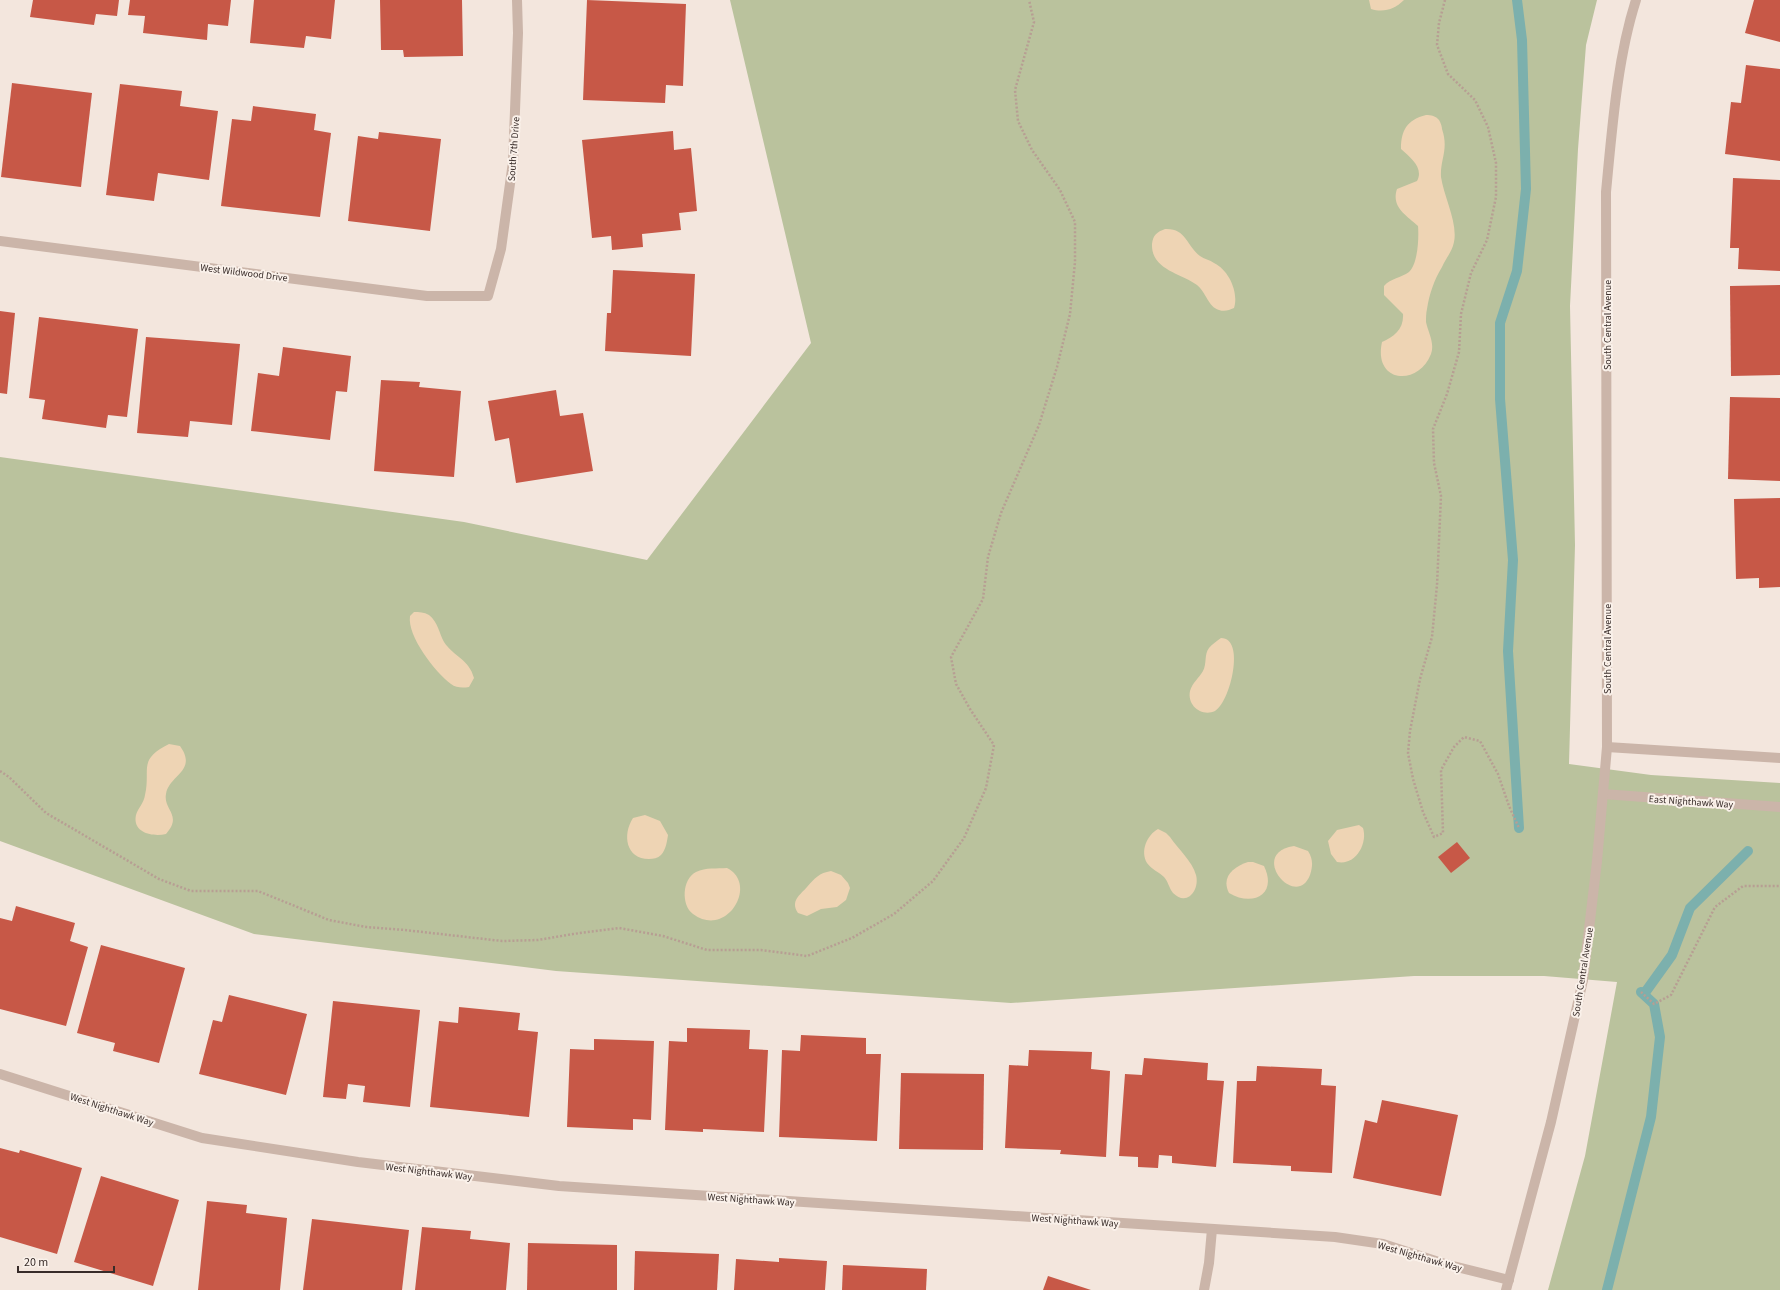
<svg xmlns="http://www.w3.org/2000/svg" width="1780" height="1290" font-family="'Source Sans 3',sans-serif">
	<rect width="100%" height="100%" fill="#f3e6dd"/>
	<!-- green -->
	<path fill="#bac29d" d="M730,0H1597L1586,45L1578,149L1570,306L1575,545L1569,764L1651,775L1780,783V1290H1548L1585,1156L1617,982L1544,976H1414L1011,1003L556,971L254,934L0,841V457L464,522L647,560L811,343Z"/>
	<!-- sand -->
	<g fill="#eed4b4">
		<path d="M1369,0H1404C1395,9 1384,13 1371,9Z"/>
		<path d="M1426,115C1431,115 1436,116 1439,120C1441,123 1442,127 1442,129C1449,150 1440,159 1441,177C1444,197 1458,223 1454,242C1452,252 1446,258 1442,267C1434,280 1429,295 1427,309C1426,313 1426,318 1426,322C1428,332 1435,343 1431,354C1418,387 1373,383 1382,342C1394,337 1404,329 1403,314L1384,295V286C1391,278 1401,278 1409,272C1418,264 1419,237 1418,226C1406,215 1391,207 1397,189L1417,181C1424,168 1411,158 1401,149C1401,130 1407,120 1426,115Z"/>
		<path d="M1165,229C1186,228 1186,245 1200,256C1204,259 1210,260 1214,263C1229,270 1239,293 1234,308C1229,310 1225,312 1219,310C1208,307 1206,292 1197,285C1181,273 1151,270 1152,244C1153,235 1157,232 1165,229Z"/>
		<path d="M414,612C419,612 424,612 429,615C438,622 439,633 444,642C454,657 469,659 474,678L469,687C463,688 456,688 451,684C435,672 407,636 410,616Z"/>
		<path d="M1221,638C1246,638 1230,703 1215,711C1202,717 1187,706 1190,691C1192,683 1199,678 1203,671C1207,664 1204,654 1209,648C1212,644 1217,641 1221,638Z"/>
		<path d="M169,744L180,746C198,771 169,775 166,794C163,810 183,815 166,834C153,837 132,833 136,815C138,808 144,803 145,795C151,769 137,760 169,744Z"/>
		<path d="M645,815L660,821L668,835C667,841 666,850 661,855C658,858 653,859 649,859C626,859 622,835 633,818Z"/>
		<path d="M1359,825L1363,828C1368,844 1355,866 1337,862L1331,854L1328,841L1337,830Z"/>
		<path d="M1158,829L1166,833L1170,837C1178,849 1192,861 1196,875C1200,890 1187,907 1173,893C1169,888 1168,881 1164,877C1159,872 1151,869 1147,863C1140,851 1147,835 1158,829Z"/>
		<path d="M1294,846L1308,851C1313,859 1313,866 1310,875C1296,911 1247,853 1294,846Z"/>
		<path d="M1248,862H1253L1264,866C1278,895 1252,907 1229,893C1221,877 1233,867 1248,862Z"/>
		<path d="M727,868C759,884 727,939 693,914C681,905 682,879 696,872C706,867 717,869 727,868Z"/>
		<path d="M831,871L841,875L848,883L850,888L846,900L837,907L821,909L807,916L798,913C790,901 800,895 807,887C815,878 819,873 831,871Z"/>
	</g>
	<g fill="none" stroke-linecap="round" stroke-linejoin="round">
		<!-- stream -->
		<g stroke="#7cb0ad" stroke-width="10">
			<path d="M1517,0L1522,40L1526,189L1517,271L1500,323V399L1513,560L1508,651L1519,828"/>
			<path d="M1644,994L1672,955L1690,908L1748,851"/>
			<path d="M1607,1290L1651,1117L1660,1037L1654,1004L1641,992"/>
		</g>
	</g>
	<!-- building -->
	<g fill="#c75847">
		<path d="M33,0H119L117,16L96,14L94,25L30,17Z"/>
		<path d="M130,0H231L228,26L208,24L207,40L143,33L145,16L128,15Z"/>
		<path d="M254,0H335L331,39L306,36L304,48L250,43Z"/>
		<path d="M380,0H462L463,56L404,57L403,50H381Z"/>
		<path d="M587,0L686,4L683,86L666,85L665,103L583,100Z"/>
		<path d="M1754,0H1780V42L1745,33Z"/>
		<path d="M1746,65L1780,69V161L1725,154L1731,102L1741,103Z"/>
		<path d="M12,83L92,93L81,187L1,177Z"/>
		<path d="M120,84L182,91L180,106L218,111L209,180L158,173L154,201L106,195Z"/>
		<path d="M253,106L316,114L314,130L331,133L320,217L221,206L232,119L251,121Z"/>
		<path d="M673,131L674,150L691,148L697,211L679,213L681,230L642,234L643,247L612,250L611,236L592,238L582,140Z"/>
		<path d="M379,132L441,139L430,231L348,221L358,136L378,139Z"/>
		<path d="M1733,178L1780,180V271L1738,269L1739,248H1730Z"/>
		<path d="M613,270L695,274L691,356L605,351L607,313H611Z"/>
		<path d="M1780,285V375L1731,376L1730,286Z"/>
		<path d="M0,311L15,313L7,394L0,393Z"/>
		<path d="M39,317L138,329L127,417L108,415L106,428L42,419L45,400L29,398Z"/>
		<path d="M146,337L240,344L232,425L190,421L188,437L137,433Z"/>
		<path d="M283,347L351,356L347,392L336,391L330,440L251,431L258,373L279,376Z"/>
		<path d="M381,380L420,382L419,387L461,391L454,477L374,471Z"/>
		<path d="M556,390L560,416L583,413L593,471L516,483L509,438L495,441L488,401Z"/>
		<path d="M1730,397L1780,398V481L1728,479Z"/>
		<path d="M1780,498V587L1759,588V578L1736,579L1734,499Z"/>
		<path d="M1457,842L1470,858L1451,873L1438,857Z"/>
		<path d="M16,906L75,923L70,941L88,947L66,1026L0,1009V918L12,921Z"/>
		<path d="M101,945L185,968L159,1063L113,1051L115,1043L77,1033Z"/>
		<path d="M229,995L307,1014L286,1095L199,1074L213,1020L222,1022Z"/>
		<path d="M333,1001L420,1010L410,1107L363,1102L365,1086L348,1084L346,1099L323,1097Z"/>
		<path d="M459,1007L520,1013L518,1030L538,1032L529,1117L430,1107L439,1021L458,1023Z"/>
		<path d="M687,1028L750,1030L749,1049L768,1050L764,1132L703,1129V1132L665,1130L669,1041L687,1042Z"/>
		<path d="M801,1035L866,1038V1054H881L877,1141L779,1137L782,1050L800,1051Z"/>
		<path d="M594,1039L654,1041L651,1120L633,1119V1130L567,1127L570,1049L594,1050Z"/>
		<path d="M1029,1050L1092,1052L1091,1069L1110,1071L1106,1157L1060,1154L1061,1150L1005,1148L1009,1065L1028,1066Z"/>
		<path d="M1144,1058L1208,1063L1207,1080L1224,1081L1216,1167L1172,1163V1156L1159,1155L1158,1168L1138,1167V1157L1119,1156L1125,1074L1142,1075Z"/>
		<path d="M1257,1066L1322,1069L1321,1085L1336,1086L1332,1173L1291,1171V1166L1233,1163L1237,1081H1256Z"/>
		<path d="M901,1073L984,1074L983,1150L899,1149Z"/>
		<path d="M1382,1100L1458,1115L1441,1196L1353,1178L1365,1120L1377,1123Z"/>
		<path d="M0,1148L19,1153L20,1150L82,1168L57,1254L0,1237Z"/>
		<path d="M101,1176L179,1200L153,1286L74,1262Z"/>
		<path d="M207,1201L247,1205L246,1213L287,1218L280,1290H198Z"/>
		<path d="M312,1219L409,1230L402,1290H303Z"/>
		<path d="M422,1227L471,1231L470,1239L510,1243L506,1290H415Z"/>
		<path d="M528,1243L617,1245V1290H527Z"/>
		<path d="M635,1251L719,1254L717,1290H634Z"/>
		<path d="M779,1258L827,1261L825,1290H734L736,1259L779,1262Z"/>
		<path d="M843,1265L927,1269L926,1290H842Z"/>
		<path d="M1048,1276L1091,1290H1043Z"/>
	</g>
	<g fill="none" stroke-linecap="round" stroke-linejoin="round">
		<!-- path -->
		<g stroke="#b79e93" stroke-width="2.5" stroke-dasharray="2 2" stroke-linecap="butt">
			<path d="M1445,0L1439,23L1437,45L1448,74L1475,100L1488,127L1496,163V197L1487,240L1471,273L1461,314L1459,352L1447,394L1433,429L1434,463L1441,496L1437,585L1432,637L1420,679L1410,731L1408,753L1413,779L1423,812L1434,837L1443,833L1441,770L1454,747L1464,737L1480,741L1498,774L1509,806L1519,828"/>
			<path d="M0,771L9,777L46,813L159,879L191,891H258L329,920L366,927L405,930L502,941L538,940L573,934L619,928L663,936L707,950H761L807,956L852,938L894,914L933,881L964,838L986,788L994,745L970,709L956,684L951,657L983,599L988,557L1001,513L1039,425L1057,367L1070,314L1075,262V222L1060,190L1032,150L1018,121L1015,90L1034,22L1029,0"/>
			<path d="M1641,992L1654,1004L1671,995L1715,907L1743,886H1780"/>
		</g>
		<!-- minor -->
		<g stroke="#cbb5a9" stroke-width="10">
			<path d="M0,241L427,296H488L501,249L513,162L518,33L517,0"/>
			<path d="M1607,747L1780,758"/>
			<path d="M1603,794L1780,807"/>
			<path d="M0,1074L202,1138L358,1162L559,1186L1335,1237L1383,1244L1445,1264L1509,1280"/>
			<path d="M1204,1290L1209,1263L1212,1229"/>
		</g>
		<!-- tertiary -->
		<g stroke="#cbb5a9" stroke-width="10">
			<path d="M1597,861L1607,747L1606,192C1612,130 1617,59 1636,0"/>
			<path d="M1506,1290L1551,1122L1583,980"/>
		</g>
		<!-- tertiary-bridge -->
		<path stroke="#cbb5a9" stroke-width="10" d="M1583,980L1597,861"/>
	</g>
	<g text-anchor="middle" stroke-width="4" stroke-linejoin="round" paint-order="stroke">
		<!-- street labels -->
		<g font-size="10" fill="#382c29" stroke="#faf1ea">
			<text transform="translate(513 149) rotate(-86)" y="4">South 7th Drive</text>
			<text transform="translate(244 272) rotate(7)" y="4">West Wildwood Drive</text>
			<text transform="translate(1607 325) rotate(-90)" y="4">South Central Avenue</text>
			<text transform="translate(1607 649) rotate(-90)" y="4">South Central Avenue</text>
			<text transform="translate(1691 801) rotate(4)" y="4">East Nighthawk Way</text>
			<text transform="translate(1582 972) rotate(-81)" y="4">South Central Avenue</text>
			<text transform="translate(112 1109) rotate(18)" y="4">West Nighthawk Way</text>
			<text transform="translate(429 1171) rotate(7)" y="4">West Nighthawk Way</text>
			<text transform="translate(751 1199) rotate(4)" y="4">West Nighthawk Way</text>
			<text transform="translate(1075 1220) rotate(4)" y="4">West Nighthawk Way</text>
			<text transform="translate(1420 1256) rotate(16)" y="4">West Nighthawk Way</text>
		</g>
	</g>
	<!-- scale -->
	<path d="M18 1266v6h96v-6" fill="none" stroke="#382c29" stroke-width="2"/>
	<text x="24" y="1266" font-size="12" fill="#382c29" stroke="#faf1ea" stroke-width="3" paint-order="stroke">20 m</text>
</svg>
